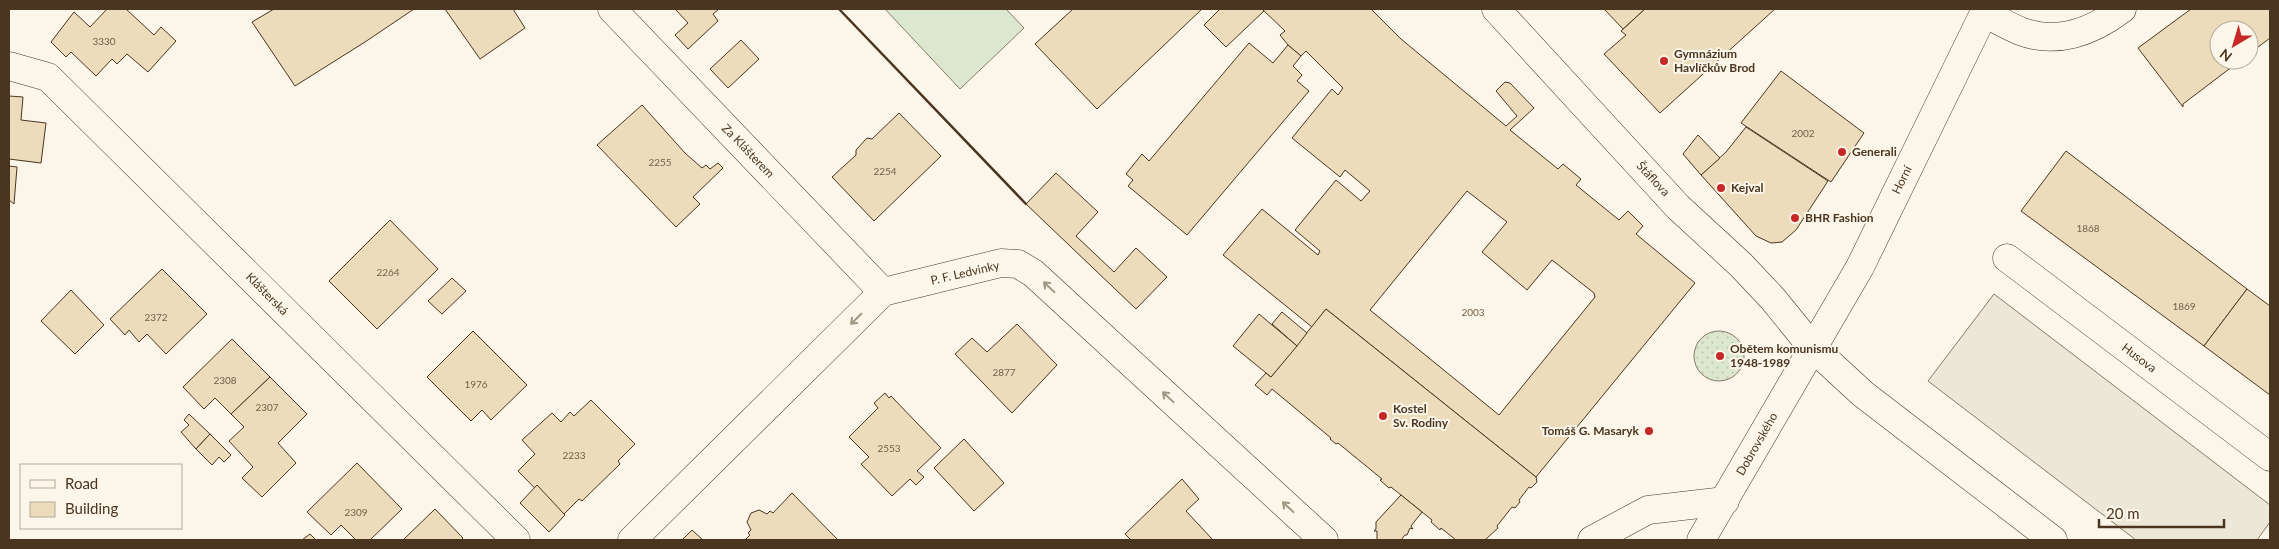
<svg xmlns="http://www.w3.org/2000/svg" width="2279" height="549" font-family="Lato,sans-serif">
	<defs>
		<pattern id="grass-dots" width="8" height="8" patternUnits="userSpaceOnUse" patternTransform="scale(1.25)"><rect width="8" height="8" fill="#dce7d0"/><path d="M2 2h.1M6 6h.1" fill="none" stroke="#bec7b2" stroke-width="1.8" stroke-linecap="round"/></pattern>
	</defs>
	<rect width="100%" height="100%" fill="#fbf6e9"/>
	<!-- grass -->
	<circle fill="url(#grass-dots)" stroke="#887966" cx="1719" cy="356" r="25"/>
	<!-- pitch -->
	<path fill="#dce7d0" stroke="#887966" d="M885,9H1006L1024,28L960,89Z"/>
	<!-- parking -->
	<path fill="#ede7d9" stroke="#887966" d="M1994,294L2270,505V522L2257,540H2136L1928,381Z"/>
	<!-- building -->
	<g fill="#ecdcbc" stroke="#4a3520" fill-rule="evenodd">
		<path d="M107,9H126L154,35L161,27L176,41L148,72L127,54L117,64L112,59L96,76L71,52L66,57L51,42L74,12L90,27Z"/>
		<path d="M274,9H414L365,42L295,86L252,22Z"/>
		<path d="M445,9H513L525,28L480,59Z"/>
		<path d="M675,9H719L713,14L718,21L688,49L675,35L688,23Z"/>
		<path d="M1073,9H1202L1097,109L1035,44Z"/>
		<path d="M1220,9H1262L1264,11L1226,47L1204,25Z"/>
		<path d="M1262,9H1371L1401,39L1506,126L1517,116L1496,91L1505,82L1510,83L1534,108L1510,130L1558,169L1563,164L1581,179L1576,185L1619,220L1628,211L1643,226L1636,234L1695,283L1536,477L1326,309L1312,327L1223,255L1262,209L1318,255L1320,251L1295,230L1336,180L1361,201L1370,191L1345,170L1340,177L1292,138L1332,89L1338,95L1343,88L1306,51L1301,56L1288,45L1280,35L1285,31ZM1467,191L1507,222L1482,252L1527,290L1552,260L1594,293L1595,297L1499,415L1370,310Z"/>
		<path d="M1604,9H1645L1623,29Z"/>
		<path d="M1645,9H1775L1660,113L1604,54L1626,35L1621,31Z"/>
		<path d="M2191,9H2270V38L2249,54V30H2219V60H2241L2183,104V107L2138,48Z"/>
		<path d="M741,40L759,59L728,88L710,69Z"/>
		<path d="M1249,43L1273,63L1288,45L1301,56L1293,66L1302,75L1297,81L1309,91L1187,235L1128,186L1133,180L1126,174L1142,154L1149,161Z"/>
		<path d="M1781,71L1864,133L1831,182L1741,123Z"/>
		<path d="M9,96L23,97L21,120L46,123L41,163L9,159Z"/>
		<path d="M642,105L685,153L702,168L706,165L710,169L718,163L723,168L693,197L700,204L676,227L597,145Z"/>
		<path d="M899,113L941,156L874,221L832,177L856,155V150L867,138L872,139Z"/>
		<path d="M1746,127L1828,181L1796,230L1782,242L1771,243L1756,236L1701,175L1726,152Z"/>
		<path d="M1698,135L1720,158L1701,175L1683,154Z"/>
		<path d="M2066,151L2247,289L2204,346L2021,211Z"/>
		<path d="M9,166L17,167L14,204L9,200Z"/>
		<path d="M1056,173L1098,212L1076,236L1114,272L1136,248L1167,277L1136,309L1026,204Z"/>
		<path d="M390,220L438,269L377,329L329,281Z"/>
		<path d="M162,269L207,314L166,354L147,334L139,342L129,330L125,335L110,319Z"/>
		<path d="M452,278L466,291L442,314L428,301Z"/>
		<path d="M2247,289L2270,306V395L2204,346Z"/>
		<path d="M71,290L104,325L75,354L41,321Z"/>
		<path d="M1326,309L1536,477L1537,482L1531,488L1529,487L1519,500L1520,502L1515,508L1512,507L1497,526L1498,528L1485,540H1456L1441,528L1440,530L1431,522L1432,520L1391,487L1389,488L1380,480L1382,479L1338,443L1336,444L1330,439L1331,438L1272,389L1267,395L1255,385L1266,373L1271,377Z"/>
		<path d="M1282,312L1307,333L1297,346L1272,324Z"/>
		<path d="M1259,314L1297,346L1271,377L1233,346Z"/>
		<path d="M1017,324L1057,365L1012,413L955,354L972,338L987,352Z"/>
		<path d="M473,331L527,385L491,420L482,410L471,421L427,377Z"/>
		<path d="M232,339L270,377L231,414L215,398L204,409L183,387Z"/>
		<path d="M270,377L307,414L278,443L296,463L262,497L242,478L253,467L229,441L244,427L231,414Z"/>
		<path d="M885,393L889,398L891,396L941,448L917,471L924,477L916,485L910,479L892,496L861,464L869,457L849,437L878,408L874,403Z"/>
		<path d="M591,400L635,444L618,461L620,464L582,501L579,499L562,516L518,471L535,454L522,440L552,413L561,422L570,412L574,416Z"/>
		<path d="M189,414L210,434L196,449L181,432L189,425L184,420Z"/>
		<path d="M210,434L231,455L224,462L219,457L212,465L196,449Z"/>
		<path d="M964,439L1004,483L974,511L934,468Z"/>
		<path d="M357,463L402,509L370,540H356L341,525L331,535L307,512Z"/>
		<path d="M1182,479L1199,499L1186,511L1213,540H1131L1125,534Z"/>
		<path d="M537,485L565,515L549,532L520,503Z"/>
		<path d="M792,493L838,540H745L750,535L748,533L751,530L747,522L751,513L759,510L767,514L770,511L773,513Z"/>
		<path d="M1401,495L1422,512L1411,526L1413,529L1410,528L1407,535H1405L1401,540H1377V531H1374L1376,529V522Z"/>
		<path d="M435,509L463,538L461,540H403Z"/>
		<path d="M692,530L703,540H682Z"/>
		<path d="M310,534L316,540H302Z"/>
	</g>
	<g fill="none" stroke-linecap="round" stroke-linejoin="round">
		<defs>
			<g id="street">
				<path d="M612,9L883,292"/>
				<path d="M1496,9L1678,207L1741,265L1773,299L1812,347L1863,394L2053,540"/>
				<path d="M1984,13C1996,19 2008,26 2020,31C2056,45 2092,32 2122,9"/>
				<path d="M9,66L48,77L516,540"/>
				<path d="M2007,258L2270,457"/>
				<path d="M632,540L883,292L1001,263L1018,264L1033,273L1324,540"/>
				<path d="M1592,540L1648,510L1725,501"/>
				<path d="M1701,540L1860,267L1986,9"/>
			</g>
		</defs>
		<!-- street casing -->
		<use href="#street" stroke="#4a3520" stroke-width="29"/>
		<!-- street -->
		<use href="#street" stroke="#fbf6e9" stroke-width="28"/>
		<!-- wall -->
		<path stroke="#4a3520" stroke-width="2.5" d="M839,9L1026,204"/>
	</g>
	<!-- one-way arrows -->
	<defs><path id="oneway-shaft" d="M-6 0H5M1.5-3L5.5 0L1.5 3" fill="none" stroke-width="1.6" stroke-linecap="round" stroke-linejoin="round" transform="scale(1.25)"/></defs>
	<g stroke="#a29684">
		<use href="#oneway-shaft" transform="translate(1049 287) rotate(-137)"/>
		<use href="#oneway-shaft" transform="translate(856 319) rotate(135)"/>
		<use href="#oneway-shaft" transform="translate(1168 397) rotate(-137)"/>
		<use href="#oneway-shaft" transform="translate(1288 507) rotate(-137)"/>
	</g>
	<!-- markers -->
	<g fill="#c62828" stroke="#fbf6e9" stroke-width="2">
		<circle cx="1664" cy="61" r="5"/>
		<circle cx="1842" cy="152" r="5"/>
		<circle cx="1721" cy="188" r="5"/>
		<circle cx="1795" cy="218" r="5"/>
		<circle cx="1720" cy="356" r="5"/>
		<circle cx="1383" cy="416" r="5"/>
		<circle cx="1649" cy="431" r="5"/>
	</g>
	<g text-anchor="middle" stroke-width="4" stroke-linejoin="round" paint-order="stroke">
		<!-- number labels -->
		<g font-size="10" fill="#725f47">
			<text x="104" y="45">3330</text>
			<text x="1803" y="137">2002</text>
			<text x="660" y="166">2255</text>
			<text x="885" y="175">2254</text>
			<text x="2088" y="232">1868</text>
			<text x="388" y="276">2264</text>
			<text x="2184" y="310">1869</text>
			<text x="1473" y="316">2003</text>
			<text x="156" y="321">2372</text>
			<text x="1004" y="376">2877</text>
			<text x="225" y="384">2308</text>
			<text x="476" y="388">1976</text>
			<text x="267" y="411">2307</text>
			<text x="889" y="452">2553</text>
			<text x="574" y="459">2233</text>
			<text x="356" y="516">2309</text>
		</g>
		<!-- poi labels -->
		<g font-size="12" font-weight="bold" fill="#4a3520" stroke="#fbf6e9" text-anchor="start">
			<text x="1674" y="58">Gymnázium<tspan x="1674" dy="14">Havlíčkův Brod</tspan></text>
			<text x="1852" y="156">Generali</text>
			<text x="1731" y="192">Kejval</text>
			<text x="1805" y="222">BHR Fashion</text>
			<text x="1730" y="353">Obětem komunismu<tspan x="1730" dy="14">1948-1989</tspan></text>
			<text x="1393" y="413">Kostel<tspan x="1393" dy="14">Sv. Rodiny</tspan></text>
			<text x="1639" y="435" text-anchor="end">Tomáš G. Masaryk</text>
		</g>
		<!-- street labels -->
		<g font-size="12" fill="#4a3520" stroke="#fbf6e9">
			<text transform="translate(748 151) rotate(46)" y="4">Za Klášterem</text>
			<text transform="translate(1653 179) rotate(47)" y="4">Štáflova</text>
			<text transform="translate(1902 180) rotate(-64)" y="4">Horní</text>
			<text transform="translate(965 273) rotate(-13)" y="4">P. F. Ledvinky</text>
			<text transform="translate(267 294) rotate(45)" y="4">Klášterská</text>
			<text transform="translate(2139 358) rotate(37)" y="4">Husova</text>
			<text transform="translate(1757 444) rotate(-60)" y="4">Dobrovského</text>
		</g>
	</g>
	<!-- border -->
	<rect width="2279" height="549" fill="none" stroke="#4a3520" stroke-width="20"/>
	<!-- legend -->
	<rect x="20" y="464" width="162" height="65" fill="#fbf6e9" stroke="#b4a999"/>
	<rect x="30" y="480" width="25" height="8" fill="#fbf6e9" stroke="#b4a999"/>
	<text x="65" y="489" font-size="15" fill="#4a3520">Road</text>
	<rect x="30" y="502" width="25" height="15" fill="#ecdcbc" stroke="#b4a999"/>
	<text x="65" y="514" font-size="15" fill="#4a3520">Building</text>
	<!-- north arrow -->
	<g transform="translate(2234 45) rotate(218)"><circle r="24" fill="#fbf6e9" stroke="#b4a999"/>
	<path d="M0-4L9 19L0 12L-9 19Z" fill="#c62828"/>
	<text y="-8" font-size="14" font-weight="bold" text-anchor="middle" fill="#4a3520">N</text>
	</g>
	<!-- scale -->
	<path d="M2099 519v8h125v-8" fill="none" stroke="#4a3520" stroke-width="2.5"/>
	<text x="2106" y="519" font-size="15" fill="#4a3520" stroke="#fbf6e9" stroke-width="4" paint-order="stroke">20 m</text>
</svg>
